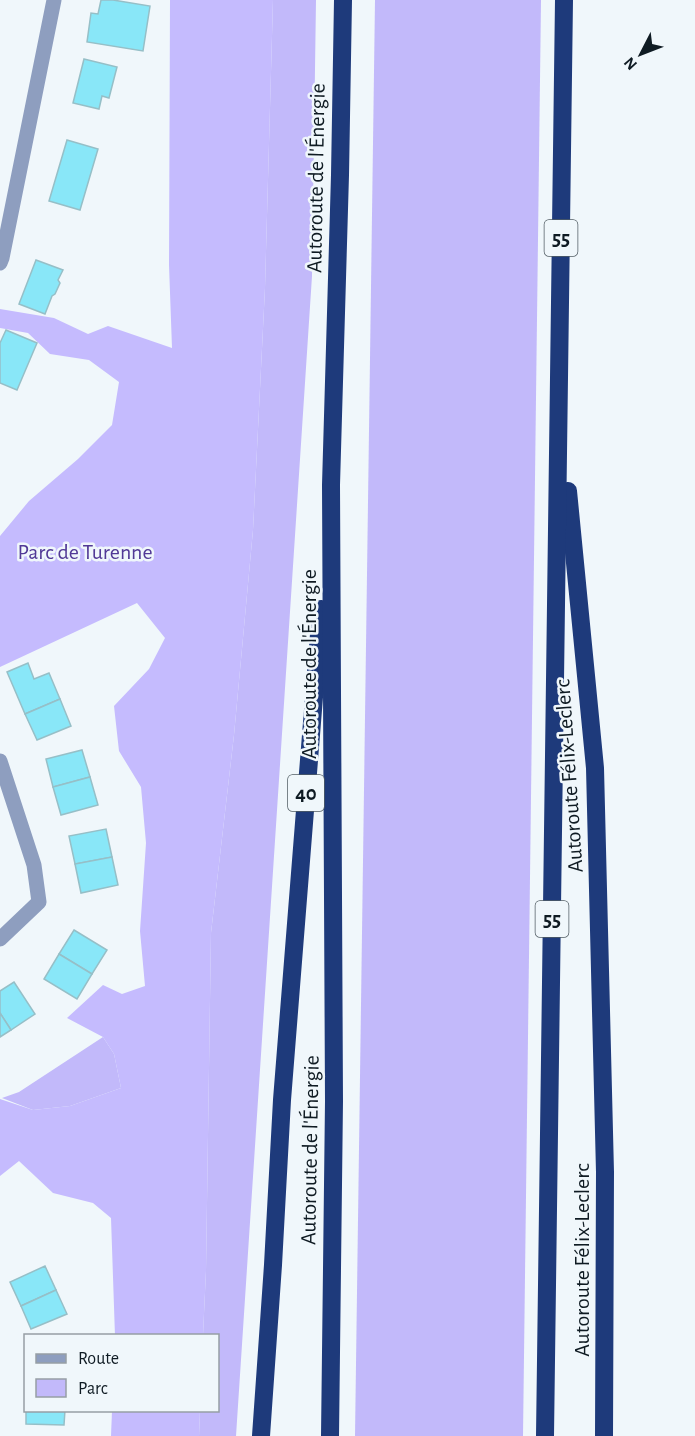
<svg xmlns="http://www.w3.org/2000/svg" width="695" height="1436" font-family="'Alegreya Sans',sans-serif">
	<rect width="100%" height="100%" fill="#f0f7fb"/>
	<!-- green -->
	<g fill="#c2b9fa">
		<path d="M273,0H316L312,276L236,1436H199L200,1411L218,1410V1336L203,1335L206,1271L211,933L234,735L253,530L265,288Z"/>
		<path d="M375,0H541L523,1436H355Z"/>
		<path d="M103,1037L114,1054L121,1088L70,1106L33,1110L2,1098L19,1092Z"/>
	</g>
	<!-- forest -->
	<g fill="#c5bbfe">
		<path d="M170,0H273L265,288L253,530L234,735L211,933L206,1271L203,1335L115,1336L111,1218L93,1203L53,1193L19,1161L0,1176V1099L33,1110L70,1106L121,1088L114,1054L103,1037L67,1018L103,985L122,994L145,986L140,931L146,843L141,787L119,751L114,706L149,669L165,638L137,603L0,667V536L29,501L78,459L112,425L119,382L89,360L50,354L28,333L0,328V309L54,318L88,334L108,326L172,348L169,265Z"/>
		<path d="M112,1411H200L199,1436H111Z"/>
	</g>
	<!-- building -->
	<g fill="#89e7f8" stroke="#96bfc7" stroke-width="1.5">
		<path d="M101,0H113L150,6L143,51L87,42L91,13L98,14Z"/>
		<path d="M84,59L117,67L109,98L102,96L99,109L73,103Z"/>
		<path d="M67,140L98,149L80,210L49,201Z"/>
		<path d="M36,260L63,270L58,280L60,283L55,294L52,296L45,314L19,304Z"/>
		<path d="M6,330L37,343L17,390L0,383V343Z"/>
		<path d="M28,663L34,679L49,673L60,699L25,714L7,672Z"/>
		<path d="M60,699L71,726L37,740L25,714Z"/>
		<path d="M82,750L90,777L53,787L46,759Z"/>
		<path d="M90,777L98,805L61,815L53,787Z"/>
		<path d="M106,829L112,857L75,864L69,836Z"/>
		<path d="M112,857L118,885L81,893L75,864Z"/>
		<path d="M74,930L107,950L92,974L59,954Z"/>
		<path d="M59,954L92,974L77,999L44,979Z"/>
		<path d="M14,982L35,1014L11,1030L0,1013V991Z"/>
		<path d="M0,1013L11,1030L0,1037Z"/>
		<path d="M45,1266L56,1290L21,1306L10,1282Z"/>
		<path d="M56,1290L67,1314L31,1329L21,1306Z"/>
		<path d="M26,1410H65L64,1425L26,1424Z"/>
	</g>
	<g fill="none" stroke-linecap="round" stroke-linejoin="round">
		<!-- minor -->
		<g stroke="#8e9ebf" stroke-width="15">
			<path d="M0,263L2,258L54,0"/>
			<path d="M0,761L34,865L39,902L0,939"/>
		</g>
		<!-- motorway -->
		<g stroke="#1e3a7b" stroke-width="18">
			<path d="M568,491L595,768L605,1172L604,1436"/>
			<path d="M261,1436L273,1265L282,1100L321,609"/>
			<path d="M330,1436L334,1101L331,485L340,175L343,0"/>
			<path d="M545,1436L564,0"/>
		</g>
	</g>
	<g text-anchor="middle" stroke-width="5" stroke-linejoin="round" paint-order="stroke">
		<!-- shield labels -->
		<g fill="#f0f7fb" stroke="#525d64" stroke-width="1.5">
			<rect x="544.5" y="220" width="33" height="36" rx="4.5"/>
			<rect x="288" y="775" width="36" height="36" rx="4.5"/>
			<rect x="535.5" y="901" width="33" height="36" rx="4.5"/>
		</g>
		<g font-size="21" font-weight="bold" fill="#0f1b23">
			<text x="561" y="245">55</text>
			<text x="306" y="800">40</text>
			<text x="552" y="926">55</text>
		</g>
		<!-- street labels -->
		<g font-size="22" fill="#0f1b23" stroke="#f0f7fb">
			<text transform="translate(315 178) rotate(-89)" y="8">Autoroute de l'Énergie</text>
			<text transform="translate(308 664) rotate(-90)" y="8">Autoroute de l'Énergie</text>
			<text transform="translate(568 776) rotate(-94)" y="8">Autoroute Félix-Leclerc</text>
			<text transform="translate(309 1150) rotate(-89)" y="8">Autoroute de l'Énergie</text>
			<text transform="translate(581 1260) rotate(-90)" y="8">Autoroute Félix-Leclerc</text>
		</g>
		<!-- park labels -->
		<g font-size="22" fill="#513996" stroke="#f0f7fb">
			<text x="85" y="559">Parc de Turenne</text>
		</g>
	</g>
	<!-- legend -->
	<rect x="24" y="1334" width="195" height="78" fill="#f0f7fb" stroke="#969fa5" stroke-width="1.5"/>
	<rect x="36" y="1354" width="30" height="9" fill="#8e9ebf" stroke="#969fa5" stroke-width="1.5"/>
	<text x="78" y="1364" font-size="18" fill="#0f1b23">Route</text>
	<rect x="36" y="1379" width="30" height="18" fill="#c2b9fa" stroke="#969fa5" stroke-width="1.5"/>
	<text x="78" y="1394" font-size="18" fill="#0f1b23">Parc</text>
	<!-- north arrow -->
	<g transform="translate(641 54) rotate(228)" stroke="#f0f7fb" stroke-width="4.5" paint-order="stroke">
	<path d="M0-4.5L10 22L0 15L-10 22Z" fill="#0f1b23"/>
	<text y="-9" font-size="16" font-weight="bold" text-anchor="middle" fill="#0f1b23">N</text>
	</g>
</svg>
